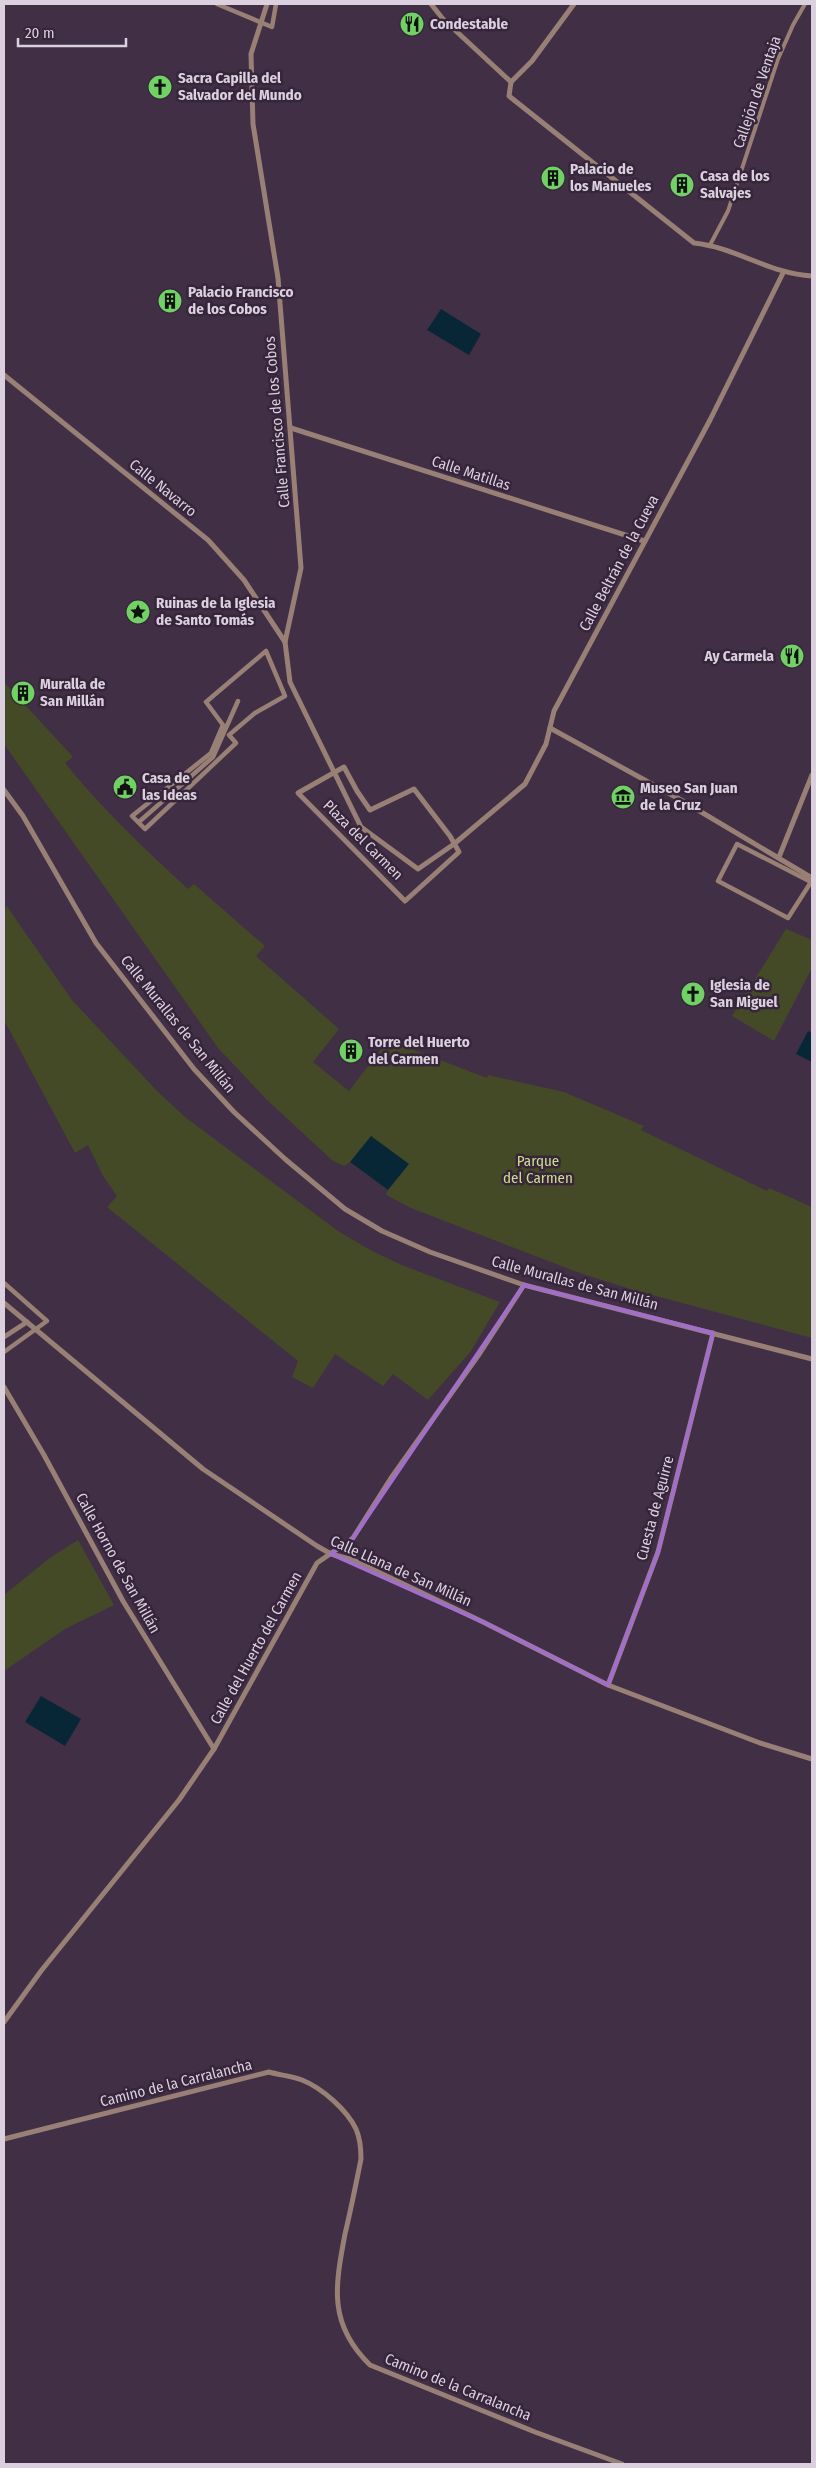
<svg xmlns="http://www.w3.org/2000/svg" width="816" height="2468" font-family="'Fira Sans Condensed',sans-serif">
	<rect width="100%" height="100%" fill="#412f46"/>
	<!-- green -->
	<g fill="#444a26">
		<path d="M4,682L73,757L65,763C102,809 145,849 188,889L194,884L265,946L256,956L339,1029L313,1062L349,1091L388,1040L487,1078L488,1075L564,1092L644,1126L641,1130L767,1191L769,1188L812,1207V1338L630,1289L577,1272L411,1208L386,1195L388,1190L350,1162L344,1166L333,1161L267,1100L218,1048L4,744Z"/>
		<path d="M6,905L72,1000L157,1091L185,1117L338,1231L370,1250L404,1266L500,1302L471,1351L428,1400L393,1374L383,1386L335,1354L313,1388L292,1377L298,1361L107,1207L117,1196L103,1176L88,1145L75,1153L4,1020V920Z"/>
		<path d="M786,929L812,940V968L774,1041L732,1016Z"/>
		<path d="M78,1540L114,1605L65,1629L4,1671V1595L51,1557Z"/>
	</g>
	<!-- water -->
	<g fill="#072737">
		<path d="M441,309L481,334L469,355L427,330Z"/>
		<path d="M808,1031L812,1033V1062L796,1054Z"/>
		<path d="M371,1136L409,1164L388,1190L350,1162Z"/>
		<path d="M41,1696L81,1719L65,1746L25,1722Z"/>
	</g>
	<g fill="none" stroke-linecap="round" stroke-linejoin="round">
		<!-- service -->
		<path stroke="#998074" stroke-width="4" d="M710,245L728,211L778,59L793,25L805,4"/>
		<!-- pedestrian -->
		<g stroke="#998074" stroke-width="4.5">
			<path d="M217,4L272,27L276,4"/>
			<path d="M266,651L285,696L255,713L229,735L236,743L145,829L132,816L211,753L223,725L206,702Z"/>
			<path d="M140,821L213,757L238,701"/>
			<path d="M737,844L811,882L788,918L718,881Z"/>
			<path d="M4,1283L47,1321L4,1352"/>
		</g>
		<!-- minor -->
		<g stroke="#998074" stroke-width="5">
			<path d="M267,4L251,54L253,124L278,278L301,568L285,642L290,682L361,827L418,869L454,844L525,784L546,744L554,711L710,420L783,273"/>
			<path d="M431,4L443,19L511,82"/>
			<path d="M511,82L509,96L694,243C735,247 770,274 812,276"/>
			<path d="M511,82L532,61L574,4"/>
			<path d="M4,375L208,540L244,580L285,642"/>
			<path d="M291,428L644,541"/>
			<path d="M550,728L681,800L812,878"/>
			<path d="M344,767L357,791L370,810L414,789L450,836L459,852L405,901L298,793Z"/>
			<path d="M4,790L23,816L96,943L194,1069L234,1112L285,1159L345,1209L382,1231L430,1252L524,1285L812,1359"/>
			<path d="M779,857L812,775"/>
			<path d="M4,1303L203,1469L317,1546L331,1554L353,1560L483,1622L608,1685L760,1743L812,1759"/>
			<path d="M4,1337L27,1322"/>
			<path d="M4,1387L44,1455L123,1601L214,1749"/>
			<path d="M608,1685L658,1552L713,1333"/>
			<path d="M4,2022L41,1971L179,1800L214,1749L317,1563L353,1538L391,1478L480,1353L524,1285"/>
			<path d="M4,2139L269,2072C279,2075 292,2076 302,2080C322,2088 347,2110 356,2129C360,2138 361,2149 361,2159C356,2184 351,2209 345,2234C335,2287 328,2324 370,2365L535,2432L622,2464"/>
		</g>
	</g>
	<!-- marked area -->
	<path fill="none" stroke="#a16ecb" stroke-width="4" stroke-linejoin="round" d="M524,1285L713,1333L658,1552L608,1685L483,1622L331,1554L353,1538Z"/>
	<!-- icons -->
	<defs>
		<symbol id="restaurant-disc" viewBox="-11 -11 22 22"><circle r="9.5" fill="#6ed361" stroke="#36253b"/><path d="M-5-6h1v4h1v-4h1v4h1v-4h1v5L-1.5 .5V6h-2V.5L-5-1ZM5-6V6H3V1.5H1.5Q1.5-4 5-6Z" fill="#111"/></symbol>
		<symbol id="church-disc" viewBox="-11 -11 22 22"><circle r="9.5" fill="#6ed361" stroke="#36253b"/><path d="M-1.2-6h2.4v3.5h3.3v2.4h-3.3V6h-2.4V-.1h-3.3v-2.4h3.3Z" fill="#111"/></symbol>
		<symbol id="building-disc" viewBox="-11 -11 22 22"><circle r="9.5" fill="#6ed361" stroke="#36253b"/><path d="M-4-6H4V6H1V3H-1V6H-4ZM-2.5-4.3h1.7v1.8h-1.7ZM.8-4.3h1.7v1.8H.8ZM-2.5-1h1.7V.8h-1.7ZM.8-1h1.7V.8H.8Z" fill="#111"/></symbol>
		<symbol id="sight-disc" viewBox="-11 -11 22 22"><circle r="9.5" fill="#6ed361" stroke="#36253b"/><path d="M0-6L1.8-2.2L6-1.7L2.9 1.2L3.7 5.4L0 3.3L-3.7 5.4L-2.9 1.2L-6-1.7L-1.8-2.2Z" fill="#111"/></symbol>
		<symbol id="civic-disc" viewBox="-11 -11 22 22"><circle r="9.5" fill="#6ed361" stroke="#36253b"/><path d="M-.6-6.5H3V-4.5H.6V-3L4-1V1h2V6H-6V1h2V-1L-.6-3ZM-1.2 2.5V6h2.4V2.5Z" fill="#111"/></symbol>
		<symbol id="museum-disc" viewBox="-11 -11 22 22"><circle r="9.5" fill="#6ed361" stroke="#36253b"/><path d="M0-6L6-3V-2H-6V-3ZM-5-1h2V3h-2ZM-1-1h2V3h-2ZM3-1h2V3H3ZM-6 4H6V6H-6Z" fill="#111"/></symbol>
	</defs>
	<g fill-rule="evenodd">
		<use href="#restaurant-disc" x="398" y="10" width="28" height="28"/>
		<use href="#church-disc" x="146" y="73" width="28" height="28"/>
		<use href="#building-disc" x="539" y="164" width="28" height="28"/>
		<use href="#building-disc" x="668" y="171" width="28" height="28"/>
		<use href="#building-disc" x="156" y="287" width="28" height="28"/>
		<use href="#sight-disc" x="124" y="598" width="28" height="28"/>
		<use href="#restaurant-disc" x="778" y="642" width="28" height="28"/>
		<use href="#building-disc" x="9" y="679" width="28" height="28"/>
		<use href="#civic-disc" x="111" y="773" width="28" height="28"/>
		<use href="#museum-disc" x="609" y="783" width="28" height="28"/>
		<use href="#church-disc" x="679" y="980" width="28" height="28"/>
		<use href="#building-disc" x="337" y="1037" width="28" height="28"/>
	</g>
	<g text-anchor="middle" stroke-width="5" stroke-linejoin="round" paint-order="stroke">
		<!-- poi labels -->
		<g font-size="15" font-weight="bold" fill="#dbd0de" stroke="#36253b" text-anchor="start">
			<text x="430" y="29">Condestable</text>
			<text x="178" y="83">Sacra Capilla del<tspan x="178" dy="17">Salvador del Mundo</tspan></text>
			<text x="570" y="174">Palacio de<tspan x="570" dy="17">los Manueles</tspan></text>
			<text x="700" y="181">Casa de los<tspan x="700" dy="17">Salvajes</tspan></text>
			<text x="188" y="297">Palacio Francisco<tspan x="188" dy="17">de los Cobos</tspan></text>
			<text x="156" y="608">Ruinas de la Iglesia<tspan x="156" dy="17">de Santo Tomás</tspan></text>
			<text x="774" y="661" text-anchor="end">Ay Carmela</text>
			<text x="40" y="689">Muralla de<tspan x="40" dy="17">San Millán</tspan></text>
			<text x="142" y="783">Casa de<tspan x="142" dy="17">las Ideas</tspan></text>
			<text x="640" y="793">Museo San Juan<tspan x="640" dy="17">de la Cruz</tspan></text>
			<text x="710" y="990">Iglesia de<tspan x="710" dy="17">San Miguel</tspan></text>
			<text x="368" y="1047">Torre del Huerto<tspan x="368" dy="17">del Carmen</tspan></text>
		</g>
		<!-- street labels -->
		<g font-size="15" fill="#dbd0de" stroke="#36253b">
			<text transform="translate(757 92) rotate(-71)" y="5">Callejón de Ventaja</text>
			<text transform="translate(277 422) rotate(-95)" y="5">Calle Francisco de los Cobos</text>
			<text transform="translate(471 473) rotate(18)" y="5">Calle Matillas</text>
			<text transform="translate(163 488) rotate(39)" y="5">Calle Navarro</text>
			<text transform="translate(619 563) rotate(-62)" y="5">Calle Beltrán de la Cueva</text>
			<text transform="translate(363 840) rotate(45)" y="5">Plaza del Carmen</text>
			<text transform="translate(178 1024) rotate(51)" y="5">Calle Murallas de San Millán</text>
			<text transform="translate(575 1283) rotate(15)" y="5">Calle Murallas de San Millán</text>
			<text transform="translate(655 1508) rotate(-75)" y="5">Cuesta de Aguirre</text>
			<text transform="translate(118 1563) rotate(61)" y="5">Calle Horno de San Millán</text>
			<text transform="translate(401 1571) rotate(24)" y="5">Calle Llana de San Millán</text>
			<text transform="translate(256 1648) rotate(-61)" y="5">Calle del Huerto del Carmen</text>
			<text transform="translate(176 2083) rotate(-14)" y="5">Camino de la Carralancha</text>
			<text transform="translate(458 2387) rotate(22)" y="5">Camino de la Carralancha</text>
		</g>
		<!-- park labels -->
		<g font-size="15" fill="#cfde8a" stroke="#36253b">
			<text x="538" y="1166">Parque<tspan x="538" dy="17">del Carmen</tspan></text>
		</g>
	</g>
	<!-- border -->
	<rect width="816" height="2468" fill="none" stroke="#dbd0de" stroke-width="10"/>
	<!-- scale -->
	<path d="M18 38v8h108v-8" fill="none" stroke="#dbd0de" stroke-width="2.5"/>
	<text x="25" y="38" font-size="15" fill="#dbd0de" stroke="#36253b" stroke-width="4" paint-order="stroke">20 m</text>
</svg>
